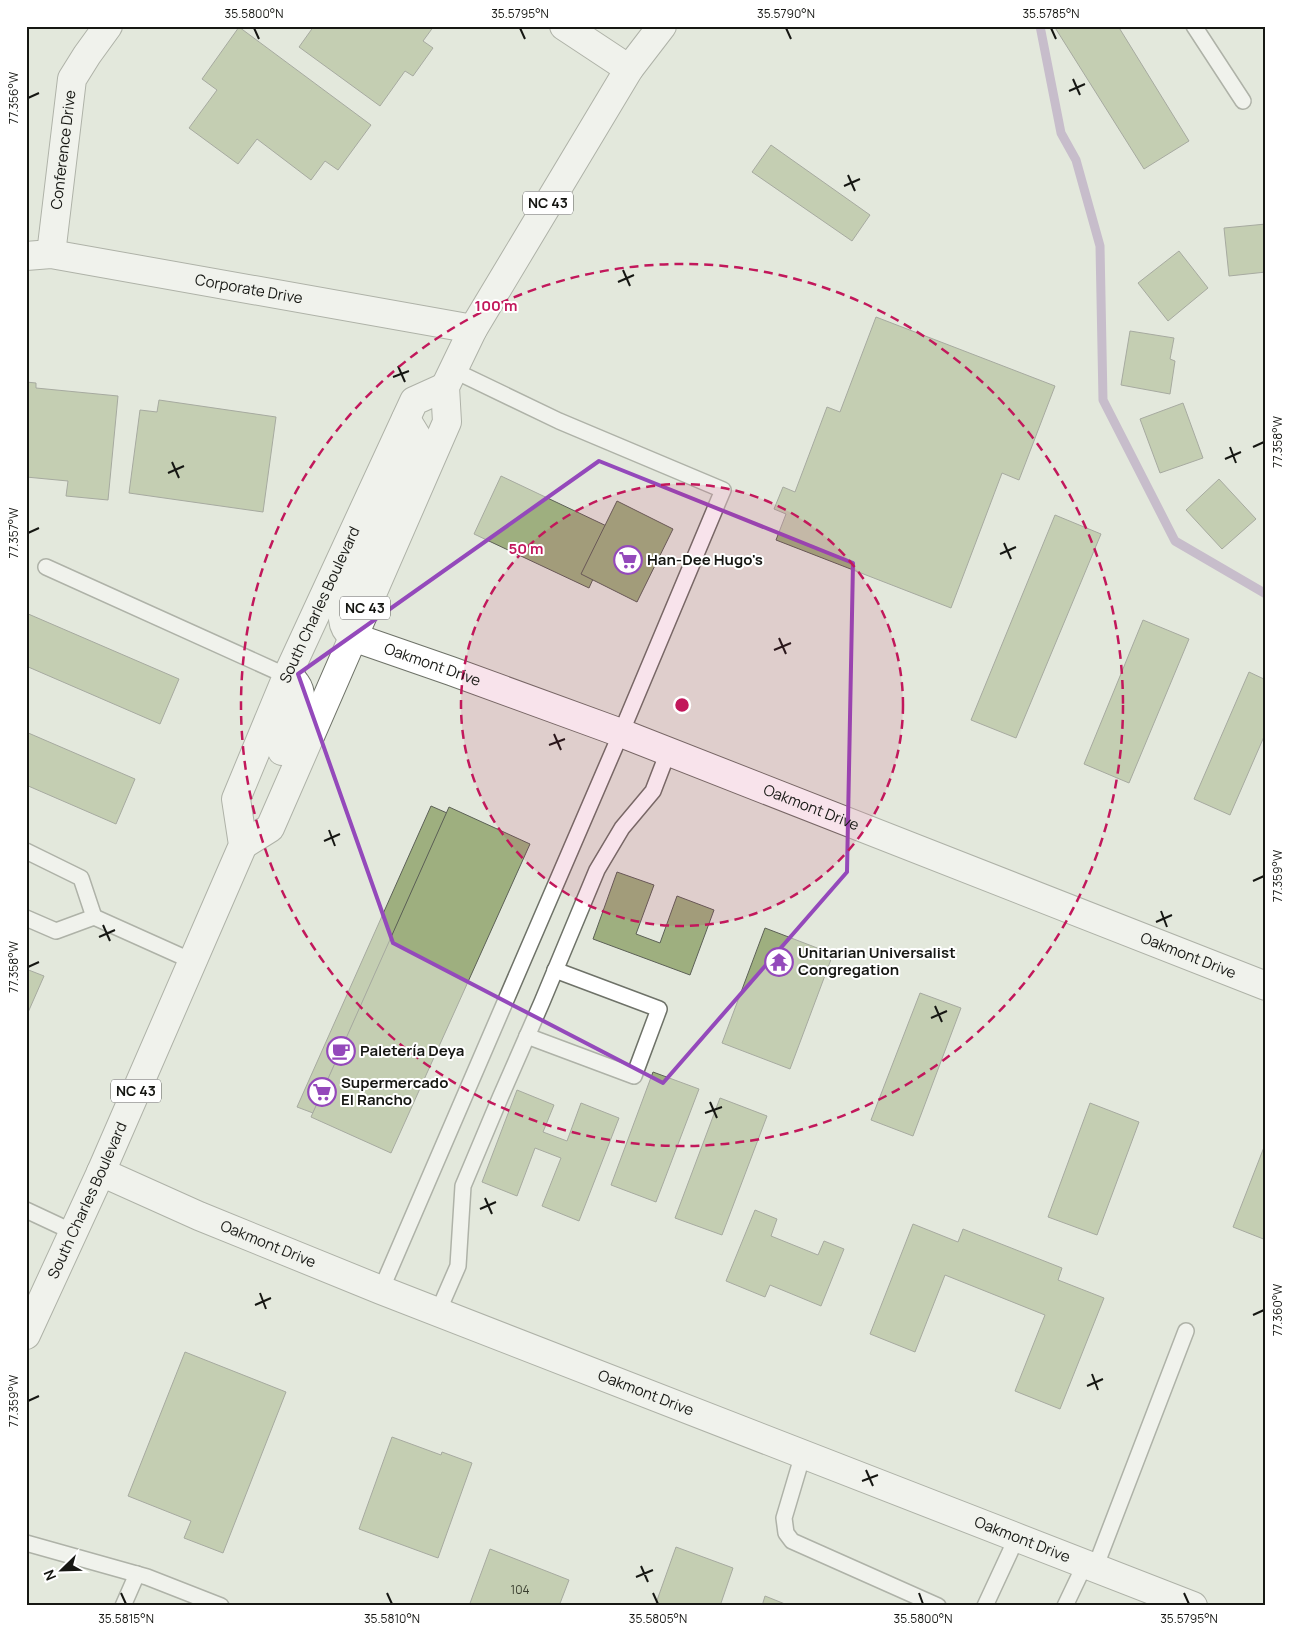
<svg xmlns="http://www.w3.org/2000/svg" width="1292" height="1632" font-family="Manrope,sans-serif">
	<rect width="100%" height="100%" fill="#e3e8dc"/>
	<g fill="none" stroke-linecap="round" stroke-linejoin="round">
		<!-- stream -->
		<path stroke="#a48ab5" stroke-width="9" d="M1040,26L1061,133L1076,160L1100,246L1103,400L1175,541L1266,594"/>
	</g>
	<!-- building -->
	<g fill="#9eaf7f" stroke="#5c6056">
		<path d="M314,26H434L423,41L433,48L413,76L405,71L380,106L299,47Z"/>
		<path d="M1054,26H1118L1189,141L1144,169Z"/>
		<path d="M239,27L371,125L338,170L325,161L311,180L257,139L238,164L189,128L217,90L202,79Z"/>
		<path d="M771,145L870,215L852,241L752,172Z"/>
		<path d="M1266,224V272L1229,276L1224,228Z"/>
		<path d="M1179,251L1208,288L1168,321L1138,283Z"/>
		<path d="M876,317L1055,386L1019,480L1002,473L951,608L776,540L786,514L774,509L783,487L795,492L827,407L840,412Z"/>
		<path d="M1130,331L1174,338L1170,359L1175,361L1170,394L1121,385Z"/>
		<path d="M26,382L36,383V388L118,396L108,500L66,496L68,481L26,477Z"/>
		<path d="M159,400L276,417L263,512L129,493L140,410L157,412Z"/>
		<path d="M1183,403L1203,458L1160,473L1140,419Z"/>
		<path d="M501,476L615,530L589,588L474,534Z"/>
		<path d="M1219,479L1256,519L1222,549L1186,510Z"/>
		<path d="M617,501L673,529L637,602L581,574Z"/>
		<path d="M1055,515L1101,534L1016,738L971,720Z"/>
		<path d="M26,613L179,679L160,724L26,666Z"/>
		<path d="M1143,620L1189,639L1129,783L1084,764Z"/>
		<path d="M1249,672L1266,680V732L1230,815L1194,799Z"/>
		<path d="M26,732L135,779L116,824L26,785Z"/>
		<path d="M431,806L447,813L313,1113L297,1107Z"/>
		<path d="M449,807L530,844L391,1153L311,1117Z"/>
		<path d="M617,872L654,885L636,934L660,943L677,896L714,910L690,975L593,939Z"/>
		<path d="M765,928L833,954L790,1069L722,1043Z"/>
		<path d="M26,969L44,976L26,1017Z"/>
		<path d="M920,993L961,1008L913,1136L871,1120Z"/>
		<path d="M653,1072L699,1089L656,1202L611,1185Z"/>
		<path d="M517,1090L554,1105L543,1132L567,1141L581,1103L619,1118L579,1221L542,1206L561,1158L535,1148L517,1196L482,1182Z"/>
		<path d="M720,1098L767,1116L722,1235L675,1218Z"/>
		<path d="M1090,1103L1139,1122L1097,1235L1048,1217Z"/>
		<path d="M1266,1142V1240L1233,1227Z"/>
		<path d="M755,1210L777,1219L771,1236L818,1255L824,1241L844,1249L821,1306L770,1285L765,1297L726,1281Z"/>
		<path d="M913,1224L958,1242L963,1229L1062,1268L1058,1280L1104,1298L1060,1409L1015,1391L1045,1315L945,1275L915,1352L870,1334Z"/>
		<path d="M185,1352L286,1392L223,1553L184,1538L191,1521L128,1496Z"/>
		<path d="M392,1437L441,1455L442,1452L472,1463L438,1558L359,1529Z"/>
		<path d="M676,1547L733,1568L720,1606H655Z"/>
		<path d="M490,1549L569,1580L559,1606H469Z"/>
		<path d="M765,1596L790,1606H762Z"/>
	</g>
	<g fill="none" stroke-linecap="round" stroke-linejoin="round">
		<defs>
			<g id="service">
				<path d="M1194,26L1243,101"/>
				<path d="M46,567L287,676"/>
				<path d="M26,851L81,878L94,917"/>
				<path d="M26,918L56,931L94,917L192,961"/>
				<path d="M527,1036L634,1076L659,1009L555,970"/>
				<path d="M26,1210L73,1232"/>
				<path d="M381,1290L621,733L723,490L559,421L453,370"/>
				<path d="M438,1312L458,1266L463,1186L500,1098L542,1002L597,870L622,828L653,791L668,752"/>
				<path d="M803,1454L784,1518L786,1533L792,1541L938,1606"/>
				<path d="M26,1543L147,1577L221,1606"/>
				<path d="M1095,1568L1186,1331"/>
				<path d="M123,1606L137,1574"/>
				<path d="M985,1606L1017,1537"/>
				<path d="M1065,1606L1085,1564"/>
			</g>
			<g id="minor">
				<path d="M564,26L629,69"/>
				<path id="s1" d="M51,254L72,79L87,55L108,26"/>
				<path id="s2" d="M26,256L51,254L473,329"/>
				<path id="s3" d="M353,637L451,671L621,733L1266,986"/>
				<path id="s4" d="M101,1172L199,1216L381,1290L1193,1606"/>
			</g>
			<g id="primary">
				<path d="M353,637C337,623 344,611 348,594L414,454L417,437L406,419"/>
				<path d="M282,751C289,734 309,702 296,684C294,681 290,678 287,676"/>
				<path d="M243,845L270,828L447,422L445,387L473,329L629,69L662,26"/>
				<path id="s5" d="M26,1335L101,1172L243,845L236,799L287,676L414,401L445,387"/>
			</g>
		</defs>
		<!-- service casing -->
		<use href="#service" stroke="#6e7268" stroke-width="18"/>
		<!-- minor casing -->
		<use href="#minor" stroke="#6e7268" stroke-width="30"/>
		<!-- primary casing -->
		<use href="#primary" stroke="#6e7268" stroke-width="30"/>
		<!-- service -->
		<use href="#service" stroke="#fff" stroke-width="15"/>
		<!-- minor -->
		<use href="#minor" stroke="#fff" stroke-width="28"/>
		<!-- primary -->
		<use href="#primary" stroke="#fff" stroke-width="28"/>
	</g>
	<!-- marked area -->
	<path d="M0 0H1292V1632H0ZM599,461L853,563L847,872L663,1083L393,943L298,674Z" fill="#e3e8dc" fill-opacity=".55" fill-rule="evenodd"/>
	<path fill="none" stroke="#9449bb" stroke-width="4" stroke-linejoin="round" d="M599,461L853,563L847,872L663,1083L393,943L298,674Z"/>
	<!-- ticks -->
	<path fill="none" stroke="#161713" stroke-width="2" d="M254,28L259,39M520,28L525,39M786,28L791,39M1051,28L1056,39M1073,79L1080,95M1069,91L1085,84M28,98L39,93M848,175L855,191M844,186L860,179M623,270L630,286M618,282L634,275M398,366L405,382M393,377L409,371M1230,447L1236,463M1253,447L1264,442M1225,459L1241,452M172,462L179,478M168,473L184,466M28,533L39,528M1004,543L1011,559M1000,554L1016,547M779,638L786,654M774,650L791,643M554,734L561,750M549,745L565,739M329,830L335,846M324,841L340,834M1253,881L1264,876M1161,911L1167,927M1156,922L1172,915M103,925L110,941M99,937L115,930M28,967L39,962M935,1006L942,1022M931,1018L947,1011M710,1102L717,1118M705,1113L722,1107M485,1198L492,1214M480,1209L496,1202M260,1293L266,1309M255,1305L271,1298M1253,1315L1264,1310M1092,1374L1098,1390M1087,1386L1103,1379M28,1401L39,1396M866,1470L873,1486M862,1481L878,1475M641,1566L648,1582M636,1577L653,1570M121,1593L126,1604M387,1593L392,1604M653,1593L658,1604M919,1593L923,1604M1184,1593L1189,1604"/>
	<!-- distance rings -->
	<circle cx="682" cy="705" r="221" fill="#c2185b" fill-opacity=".12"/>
	<g fill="none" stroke="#c2185b" stroke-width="2.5" stroke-dasharray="9 6">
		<circle cx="682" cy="705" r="221"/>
		<circle cx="682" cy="705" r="441"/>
	</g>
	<!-- icons -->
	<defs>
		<symbol id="supermarket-ring" viewBox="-11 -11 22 22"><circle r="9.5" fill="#fff" stroke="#9449bb" stroke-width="1.5"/><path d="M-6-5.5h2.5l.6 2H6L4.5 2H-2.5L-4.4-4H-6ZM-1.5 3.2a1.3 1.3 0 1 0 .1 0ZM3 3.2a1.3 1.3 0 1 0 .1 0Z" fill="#9449bb"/></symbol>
		<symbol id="temple-ring" viewBox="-11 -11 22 22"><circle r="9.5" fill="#fff" stroke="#9449bb" stroke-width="1.5"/><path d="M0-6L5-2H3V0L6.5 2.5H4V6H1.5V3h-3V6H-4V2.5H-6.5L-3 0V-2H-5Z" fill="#9449bb"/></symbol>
		<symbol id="cafe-ring" viewBox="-11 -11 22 22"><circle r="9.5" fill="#fff" stroke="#9449bb" stroke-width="1.5"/><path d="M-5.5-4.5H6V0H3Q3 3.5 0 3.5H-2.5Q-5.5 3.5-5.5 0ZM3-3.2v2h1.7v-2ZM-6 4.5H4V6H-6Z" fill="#9449bb"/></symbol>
	</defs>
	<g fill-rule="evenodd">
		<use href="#supermarket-ring" x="612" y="544" width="32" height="32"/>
		<use href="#temple-ring" x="763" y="946" width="32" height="32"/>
		<use href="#cafe-ring" x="325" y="1035" width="32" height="32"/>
		<use href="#supermarket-ring" x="306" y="1076" width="32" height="32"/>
	</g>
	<g text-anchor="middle" stroke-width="4" stroke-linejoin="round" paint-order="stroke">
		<!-- number labels -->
		<g font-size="12" fill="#383d2e">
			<text x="520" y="1594">104</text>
		</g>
		<!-- shield labels -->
		<g fill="#fff" stroke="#5c5d5a" stroke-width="1">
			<rect x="523" y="191.5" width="50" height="23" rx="4"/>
			<rect x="340" y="596.5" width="50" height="23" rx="4"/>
			<rect x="111" y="1079.5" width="50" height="23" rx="4"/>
		</g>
		<g font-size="14" font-weight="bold" fill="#161713">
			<text x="548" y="208">NC 43</text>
			<text x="365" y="613">NC 43</text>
			<text x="136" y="1096">NC 43</text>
		</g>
		<!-- street labels -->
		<g font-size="15" fill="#161713" stroke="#fff">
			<text dy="5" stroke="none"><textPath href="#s1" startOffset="105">Conference Drive</textPath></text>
			<text dy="5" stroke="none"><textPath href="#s2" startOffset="226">Corporate Drive</textPath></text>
			<text dy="5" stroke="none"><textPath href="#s5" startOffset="794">South Charles Boulevard</textPath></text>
			<text dy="5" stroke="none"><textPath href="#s3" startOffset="84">Oakmont Drive</textPath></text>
			<text dy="5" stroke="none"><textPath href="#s3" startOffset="489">Oakmont Drive</textPath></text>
			<text dy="5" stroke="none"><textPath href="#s3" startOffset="894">Oakmont Drive</textPath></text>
			<text dy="5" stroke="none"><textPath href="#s5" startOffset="148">South Charles Boulevard</textPath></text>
			<text dy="5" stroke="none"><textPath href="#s4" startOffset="182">Oakmont Drive</textPath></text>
			<text dy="5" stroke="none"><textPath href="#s4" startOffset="588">Oakmont Drive</textPath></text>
			<text dy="5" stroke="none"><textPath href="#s4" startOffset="992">Oakmont Drive</textPath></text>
		</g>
		<!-- poi labels -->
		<g font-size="15" font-weight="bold" fill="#161713" stroke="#fff" text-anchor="start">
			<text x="647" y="565">Han-Dee Hugo's</text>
			<text x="798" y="958">Unitarian Universalist<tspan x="798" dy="17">Congregation</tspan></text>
			<text x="360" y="1056">Paletería Deya</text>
			<text x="341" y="1088">Supermercado<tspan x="341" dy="17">El Rancho</tspan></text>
		</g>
	</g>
	<circle cx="682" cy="705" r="8" fill="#c2185b" stroke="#fff" stroke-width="2.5"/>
	<g font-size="15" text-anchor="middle" font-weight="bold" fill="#c2185b" stroke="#fff" stroke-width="4" stroke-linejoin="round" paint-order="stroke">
		<text x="496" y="311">100 m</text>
		<text x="526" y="554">50 m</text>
	</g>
	<!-- border -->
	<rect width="1292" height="1632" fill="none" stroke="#ffffff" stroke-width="55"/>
	<!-- north arrow -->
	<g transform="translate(62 1570) rotate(247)" stroke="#ffffff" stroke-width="4" paint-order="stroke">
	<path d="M0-4L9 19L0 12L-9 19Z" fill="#161713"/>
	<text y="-8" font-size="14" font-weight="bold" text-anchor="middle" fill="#161713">N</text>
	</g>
	<rect x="28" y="28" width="1236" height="1576" fill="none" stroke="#161713" stroke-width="2"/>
	<g font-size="12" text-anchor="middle" fill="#161713">
		<text x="254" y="18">35.5800°N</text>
		<text x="520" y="18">35.5795°N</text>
		<text x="786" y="18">35.5790°N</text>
		<text x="1051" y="18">35.5785°N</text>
		<text transform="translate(14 98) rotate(-90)" y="4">77.356°W</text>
		<text transform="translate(1278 442) rotate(-90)" y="4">77.358°W</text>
		<text transform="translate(14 533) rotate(-90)" y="4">77.357°W</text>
		<text transform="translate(1278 876) rotate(-90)" y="4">77.359°W</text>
		<text transform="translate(14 967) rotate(-90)" y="4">77.358°W</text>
		<text transform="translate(1278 1310) rotate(-90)" y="4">77.360°W</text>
		<text transform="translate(14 1401) rotate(-90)" y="4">77.359°W</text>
		<text x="126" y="1623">35.5815°N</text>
		<text x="392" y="1623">35.5810°N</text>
		<text x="658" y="1623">35.5805°N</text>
		<text x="923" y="1623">35.5800°N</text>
		<text x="1189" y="1623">35.5795°N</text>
	</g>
</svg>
